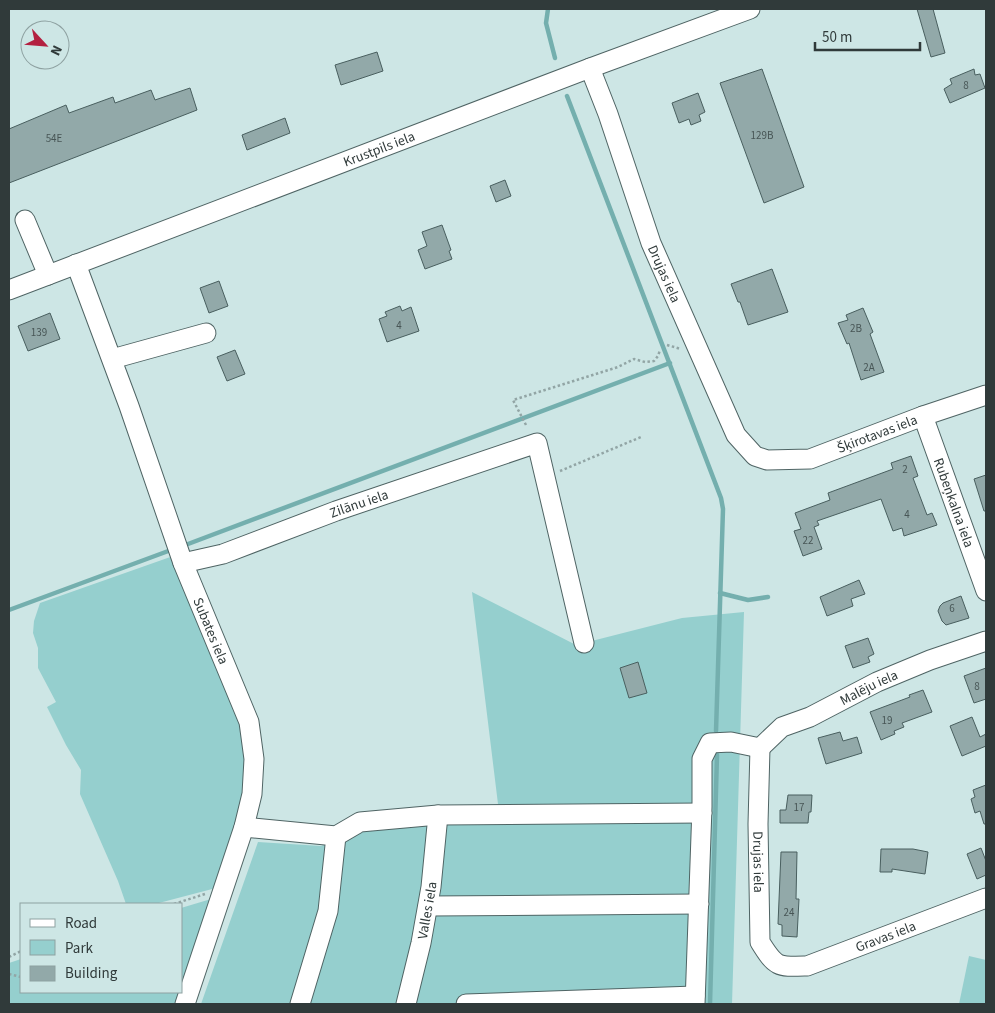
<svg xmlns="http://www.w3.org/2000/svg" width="995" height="1013" font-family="'Source Sans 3',sans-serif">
	<rect width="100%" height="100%" fill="#cde6e5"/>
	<!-- green -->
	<g fill="#95cfce">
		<path d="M176,555L246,733L244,804L216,888L155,904H126L118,881L80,794L81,770L66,745L47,707L56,702L38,668V648L33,633L34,621L40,603Z"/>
		<path d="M472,592L576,645L682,618L744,612L732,1004H201L258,842L321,846L371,826L498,804Z"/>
		<path d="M211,899L181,989V908Z"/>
		<path d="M969,956L986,960V1004H959Z"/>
		<path d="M21,959V992H181L177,1004H9V963Z"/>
	</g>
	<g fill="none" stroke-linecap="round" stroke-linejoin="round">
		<!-- stream -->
		<g stroke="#74afae" stroke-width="4.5">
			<path d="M548,9L546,23L555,58"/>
			<path d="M567,96L721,498L723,509L716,731"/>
			<path d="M188,544L670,363"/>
			<path d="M720,593L748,600L768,597"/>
			<path d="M9,610L171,550"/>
			<path d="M710,1004L717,755"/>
		</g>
	</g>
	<!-- building -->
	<g fill="#92a9a9" stroke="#495f5f">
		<path d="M917,9H933L945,53L931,57Z"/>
		<path d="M377,52L383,71L341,85L335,65Z"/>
		<path d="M762,69L804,187L764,203L720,83Z"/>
		<path d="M974,69L975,75L980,74L985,88L950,103L944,89L952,84L950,79Z"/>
		<path d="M190,88L197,110L9,183V129L66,105L69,113L113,97L115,103L151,90L155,100Z"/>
		<path d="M698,93L705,112L699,115L701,121L691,125L689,119L679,123L672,103Z"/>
		<path d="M285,118L290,133L247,150L242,135Z"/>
		<path d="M505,180L511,196L496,202L490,186Z"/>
		<path d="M442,225L451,250L449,251L452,259L425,269L418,250L427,246L422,232Z"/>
		<path d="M772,269L788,312L748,325L740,302H738L731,284Z"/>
		<path d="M219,281L228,306L209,313L200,288Z"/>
		<path d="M400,306L402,311L411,307L419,331L387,342L379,319L387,316L385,312Z"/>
		<path d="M863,308L873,332L870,334L884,372L861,380L849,343L847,344L838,323L848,320L846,315Z"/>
		<path d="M50,313L60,339L28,351L18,326Z"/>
		<path d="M235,350L245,374L227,381L217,357Z"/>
		<path d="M911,456L918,476L913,478L927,515L932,513L937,525L904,536L902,528L893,531L881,499L817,521L819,525L814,527L822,549L803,556L794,531L801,529L795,513L830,500L828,493L893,469L891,463Z"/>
		<path d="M986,475V511H984L974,479Z"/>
		<path d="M859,580L865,594L851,599L853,606L827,616L820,597Z"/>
		<path d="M961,596L969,618L946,625L942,621L938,611L940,606L943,603Z"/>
		<path d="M868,638L874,654L868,657L870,662L853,668L845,646Z"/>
		<path d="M638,662L647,693L629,698L620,668Z"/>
		<path d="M986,668V699L974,703L964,676Z"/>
		<path d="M923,690L932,712L902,723L904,727L894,731L895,734L881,740L870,712L910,697L909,695Z"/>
		<path d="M972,717L980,737L986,734V746L962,756L950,726Z"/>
		<path d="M840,732L843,741L857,737L862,753L826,764L818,738Z"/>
		<path d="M986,785V824H984L980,811L975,813L971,799L975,797L973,790Z"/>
		<path d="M788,795H812L811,812H809L808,823H780V810H786Z"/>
		<path d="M981,848L986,861V875L977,879L967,854Z"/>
		<path d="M881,849H913L928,852L925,874L892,869V872H880Z"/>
		<path d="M781,852H797L796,899H799L797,937L782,936V925L778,924Z"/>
	</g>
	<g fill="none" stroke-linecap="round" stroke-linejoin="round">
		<defs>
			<g id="minor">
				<path id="s1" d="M590,68L608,114L651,243L736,435L755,456L767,460L810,459L923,416L986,395"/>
				<path d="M25,220L48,275"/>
				<path id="s2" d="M76,264L129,406L183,563L249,722L254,759L252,794L244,827L185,1004"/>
				<path id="s3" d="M9,290L590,68L750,9"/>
				<path d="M112,359L206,333"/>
				<path id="s4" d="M923,416L986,591"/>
				<path id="s5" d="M183,563L223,554L336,511L537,443L584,643"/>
				<path id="s6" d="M760,748L758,824L760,942C776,968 778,967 807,966L986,898"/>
				<path id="s7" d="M760,748L782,727L810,717L877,682L930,660L986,641"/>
				<path d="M244,827L336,836L360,822L438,815L702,813"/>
				<path d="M428,906L699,904"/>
				<path d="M300,1004L328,911L336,836"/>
				<path id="s8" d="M406,1004L421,943L431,887L438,815"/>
				<path d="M466,1004L695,996"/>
				<path d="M695,1004L702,807V759L710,743L731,742L760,748"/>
			</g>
		</defs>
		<!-- minor casing -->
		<use href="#minor" stroke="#4f6464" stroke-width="21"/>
		<!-- path -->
		<g stroke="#92a5a5" stroke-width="2.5" stroke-dasharray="2.5 2.5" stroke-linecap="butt">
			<path d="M667,345L681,349"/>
			<path d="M526,425L513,400L618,367L634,359L645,362L654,361L658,356L660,350"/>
			<path d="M560,471L641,437"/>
			<path d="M174,904L205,894"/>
			<path d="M9,957L21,951"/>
			<path d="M9,974L21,977"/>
		</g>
		<!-- minor -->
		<use href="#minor" stroke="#fff" stroke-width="19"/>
	</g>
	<g text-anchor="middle" stroke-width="4" stroke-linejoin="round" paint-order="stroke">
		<!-- number labels -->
		<g font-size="11" fill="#485656">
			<text x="966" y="89">8</text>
			<text x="762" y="139">129B</text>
			<text x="54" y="142">54E</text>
			<text x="399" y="329">4</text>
			<text x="856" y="332">2B</text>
			<text x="39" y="336">139</text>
			<text x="869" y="371">2A</text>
			<text x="905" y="473">2</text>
			<text x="907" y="518">4</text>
			<text x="808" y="544">22</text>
			<text x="952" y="612">6</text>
			<text x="977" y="690">8</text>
			<text x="887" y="724">19</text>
			<text x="799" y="811">17</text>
			<text x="789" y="916">24</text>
		</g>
		<!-- street labels -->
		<g font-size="14" fill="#303a3a" stroke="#cde6e5">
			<text dy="5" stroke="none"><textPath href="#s3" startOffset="396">Krustpils iela</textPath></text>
			<text dy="5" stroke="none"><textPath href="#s1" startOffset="219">Drujas iela</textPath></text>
			<text dy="5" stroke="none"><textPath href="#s1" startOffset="551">Šķirotavas iela</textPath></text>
			<text dy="5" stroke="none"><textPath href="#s5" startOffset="186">Zilānu iela</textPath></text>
			<text dy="5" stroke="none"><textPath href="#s4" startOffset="92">Rubeņkalna iela</textPath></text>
			<text dy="5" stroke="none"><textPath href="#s2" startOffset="391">Subates iela</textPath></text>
			<text dy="5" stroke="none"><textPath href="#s7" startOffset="126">Malēju iela</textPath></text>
			<text dy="5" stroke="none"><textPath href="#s6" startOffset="114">Drujas iela</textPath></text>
			<text dy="5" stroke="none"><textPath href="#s8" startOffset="96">Valles iela</textPath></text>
			<text dy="5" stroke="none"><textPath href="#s6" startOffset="336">Gravas iela</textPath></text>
		</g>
	</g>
	<!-- border -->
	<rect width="995" height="1013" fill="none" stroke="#303a3a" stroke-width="20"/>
	<!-- legend -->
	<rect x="20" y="903" width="162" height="90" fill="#cde6e5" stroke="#8ea1a1"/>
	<rect x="30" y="919" width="25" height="8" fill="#ffffff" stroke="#8ea1a1"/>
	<text x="65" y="928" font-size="15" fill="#303a3a">Road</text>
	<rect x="30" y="940" width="25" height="15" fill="#95cfce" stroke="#8ea1a1"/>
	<text x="65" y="953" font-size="15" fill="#303a3a">Park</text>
	<rect x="30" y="966" width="25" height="15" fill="#92a9a9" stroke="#8ea1a1"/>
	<text x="65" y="978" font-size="15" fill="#303a3a">Building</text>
	<!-- north arrow -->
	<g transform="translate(45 45) rotate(116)"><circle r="24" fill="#cde6e5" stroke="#8ea1a1"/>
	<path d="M0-4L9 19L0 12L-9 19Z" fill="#b32040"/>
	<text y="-8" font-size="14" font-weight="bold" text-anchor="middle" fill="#303a3a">N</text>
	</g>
	<!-- scale -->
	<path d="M815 42v8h105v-8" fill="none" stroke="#303a3a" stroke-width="2.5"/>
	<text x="822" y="42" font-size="15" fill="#303a3a" stroke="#cde6e5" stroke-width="4" paint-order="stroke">50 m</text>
</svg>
